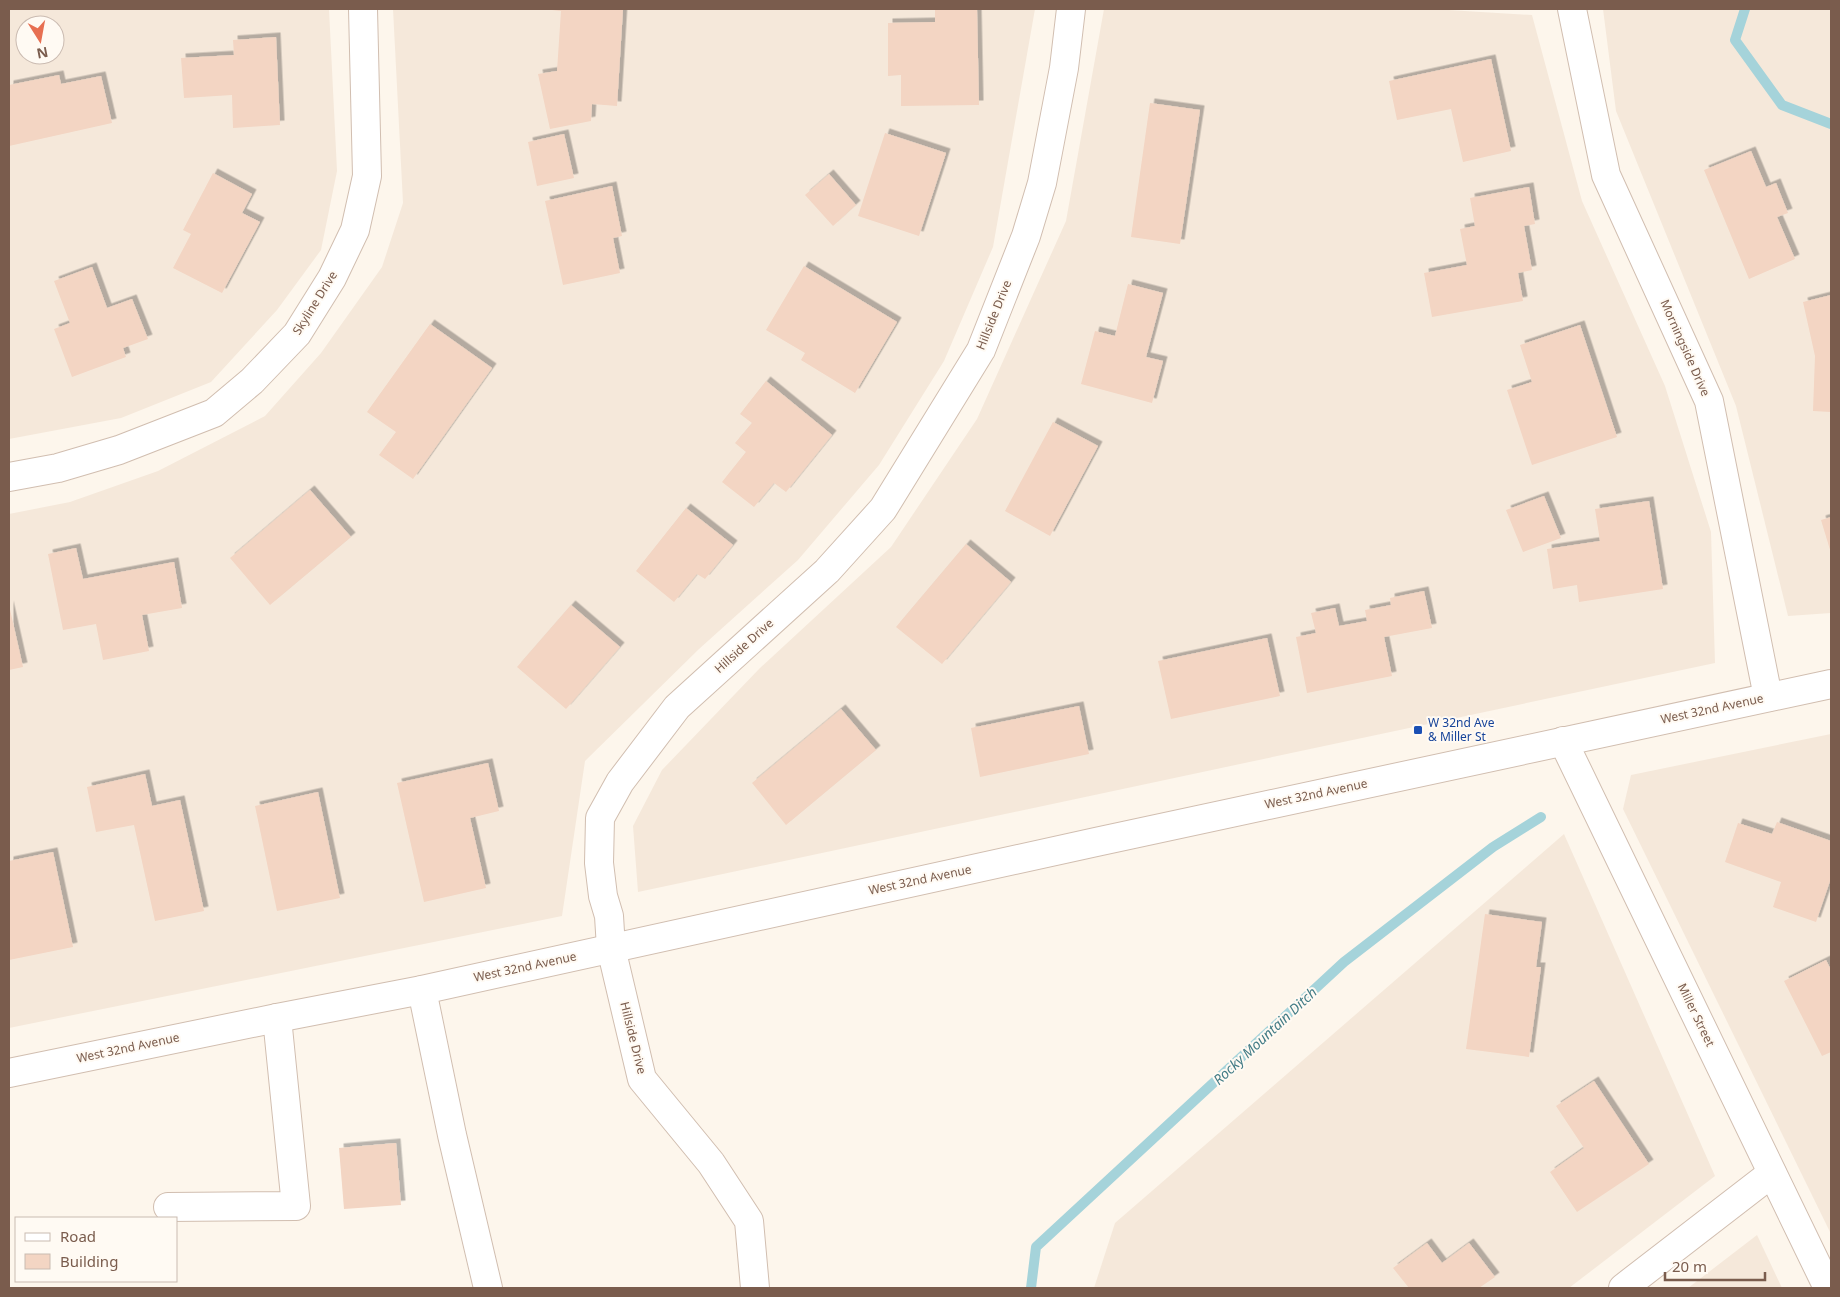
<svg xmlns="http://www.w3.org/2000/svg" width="1840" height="1297" font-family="'Noto Sans',sans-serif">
	<defs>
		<filter id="shadow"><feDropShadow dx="4.5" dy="-4.5" stdDeviation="0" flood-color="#0004"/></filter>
	</defs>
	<rect width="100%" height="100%" fill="#fdf6ec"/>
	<!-- residential -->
	<g fill="#f5e8da" fill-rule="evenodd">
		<path d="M9,9H329L337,171L321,250L277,310L211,382L121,418L9,439ZM25,25H55V55H25Z"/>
		<path d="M393,9H1035L993,247L944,361L879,465L798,560L699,649L585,761L562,916L9,1028V514L70,502L158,471L265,416L321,353L382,267L403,203Z"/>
		<path d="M1104,9H1432L1532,15L1582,201L1665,386L1711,532L1715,663L638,892L633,826L662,770L760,668L891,547L977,419L1066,221Z"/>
		<path d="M1603,9H1831V613L1788,616L1736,406L1616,111Z"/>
		<path d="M1831,734V1234L1623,809L1631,775Z"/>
		<path d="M1564,834L1715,1176L1569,1288H1094L1115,1223Z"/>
		<path d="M1757,1235L1782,1288H1688Z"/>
	</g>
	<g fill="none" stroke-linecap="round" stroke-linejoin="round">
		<!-- stream -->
		<g stroke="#a5d3da" stroke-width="10">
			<path d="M1745,9L1735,40L1782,105L1831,124"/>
			<path d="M1031,1288L1036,1247L1344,962L1493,847L1541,817"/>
		</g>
	</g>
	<!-- building -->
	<g fill="#f3d5c3" filter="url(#shadow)">
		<path d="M552,9H623L617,106L592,104L591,121L550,129L538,74L557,71L561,11L552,10Z"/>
		<path d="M935,9H977L979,105L901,106V75L888,76V23L935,22Z"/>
		<path d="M276,37L280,125L233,128L232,95L184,98L181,58L234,55L233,40Z"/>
		<path d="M1491,59L1511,151L1463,162L1451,109L1397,120L1389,81Z"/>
		<path d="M59,75L61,84L101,76L112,123L9,146V85Z"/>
		<path d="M1150,103L1200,110L1180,244L1131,237Z"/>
		<path d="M885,133L946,153L919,236L858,216Z"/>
		<path d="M564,134L574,178L537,186L528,142Z"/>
		<path d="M1751,151L1766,187L1776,183L1788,213L1777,217L1795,259L1749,279L1704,170Z"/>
		<path d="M213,173L252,194L242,213L260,222L222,293L173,268L191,234L183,230Z"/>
		<path d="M829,174L856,205L833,226L805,195Z"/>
		<path d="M612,186L622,236L613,238L620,273L563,285L545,201Z"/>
		<path d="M1529,187L1535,224L1524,226L1532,270L1518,273L1523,301L1432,317L1424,273L1467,265L1460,229L1475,226L1470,198Z"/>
		<path d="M804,266L897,322L855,393L801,360L805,353L766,330Z"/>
		<path d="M92,267L107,308L132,299L148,339L123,348L126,357L72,377L54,329L70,323L54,281Z"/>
		<path d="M1128,284L1163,293L1146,357L1163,361L1152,403L1081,384L1095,331L1115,336Z"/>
		<path d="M1831,295V412L1813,411L1815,356L1803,302Z"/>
		<path d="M430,324L492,368L413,479L379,455L396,432L367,412Z"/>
		<path d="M1580,325L1617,437L1532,465L1507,390L1532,382L1520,345Z"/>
		<path d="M766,381L832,435L786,492L774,483L754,507L722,482L746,452L735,443L752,423L740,414Z"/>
		<path d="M1053,422L1098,446L1050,536L1005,511Z"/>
		<path d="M310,490L351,537L270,605L230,558Z"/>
		<path d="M1544,496L1561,538L1523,552L1506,510Z"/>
		<path d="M1649,501L1663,589L1579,602L1577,585L1553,589L1547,549L1600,541L1595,509Z"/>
		<path d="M686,508L733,545L705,579L697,574L674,602L636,571Z"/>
		<path d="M1831,517V553L1821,520Z"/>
		<path d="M966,544L1011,582L942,664L896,627Z"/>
		<path d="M76,548L83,579L174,562L182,608L142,615L149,651L103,660L96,624L63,630L48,554Z"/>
		<path d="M1424,591L1432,628L1384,637L1392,676L1307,693L1296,637L1316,633L1311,613L1335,608L1339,626L1367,621L1365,610L1391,605L1390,598Z"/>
		<path d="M9,605L23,667L9,670Z"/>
		<path d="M571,605L620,647L566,709L517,667Z"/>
		<path d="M1267,638L1280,696L1171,719L1158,661Z"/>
		<path d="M1079,706L1089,754L980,777L971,728Z"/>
		<path d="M841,709L876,750L786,825L752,783Z"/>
		<path d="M488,763L499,811L470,818L486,888L424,902L397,783Z"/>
		<path d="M145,774L152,806L180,800L204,911L155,921L134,825L96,832L87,787Z"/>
		<path d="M318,792L340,898L277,911L255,806Z"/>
		<path d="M1777,822L1831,841V878L1816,922L1773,907L1781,882L1725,862L1738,823L1772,834Z"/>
		<path d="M53,852L73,947L9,960V861Z"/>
		<path d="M1485,914L1542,922L1536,967H1541L1529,1057L1466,1049Z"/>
		<path d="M1826,960L1831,970V1052L1822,1056L1784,981Z"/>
		<path d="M1594,1081L1649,1164L1577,1212L1550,1172L1584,1148L1556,1106Z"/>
		<path d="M396,1143L401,1205L344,1209L339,1148Z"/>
		<path d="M1427,1243L1442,1263L1469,1243L1495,1277L1479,1288H1409L1393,1268Z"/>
	</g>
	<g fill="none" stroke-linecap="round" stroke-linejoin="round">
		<defs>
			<g id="minor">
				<path d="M1572,9L1606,175L1709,401L1768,697"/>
				<path d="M9,477L58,468L119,450L214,413L252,381L297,334L332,278L355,230L367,176L363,9"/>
				<path d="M1563,741L1828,1288"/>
				<path d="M422,990L452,1135L488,1288"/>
				<path d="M9,1073L277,1018L422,990L1096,842L1831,684"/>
				<path d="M168,1207L296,1206L277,1018"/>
				<path d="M755,1288L749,1221L711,1163L642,1079L611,948L609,916L603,896L599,863L600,818L620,782L677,707L827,571L883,509L981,350L1026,236L1042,183L1064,68L1071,9"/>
				<path d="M1623,1288L1772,1173"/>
			</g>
		</defs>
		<!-- minor casing -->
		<use href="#minor" stroke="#d1beb0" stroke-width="30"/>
		<!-- minor -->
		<use href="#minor" stroke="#fff" stroke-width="28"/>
	</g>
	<!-- markers -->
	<rect fill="#1a4fb4" stroke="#fffaf3" stroke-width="2" x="1413" y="725" width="10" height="10" rx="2.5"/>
	<g text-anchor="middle" stroke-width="4" stroke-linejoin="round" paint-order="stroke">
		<!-- street labels -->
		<g font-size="12" fill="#7a5c4d" stroke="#fffaf3">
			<text transform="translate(315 303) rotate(-58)" y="4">Skyline Drive</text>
			<text transform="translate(994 315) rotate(-68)" y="4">Hillside Drive</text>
			<text transform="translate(1685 348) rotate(66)" y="4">Morningside Drive</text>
			<text transform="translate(744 646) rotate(-42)" y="4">Hillside Drive</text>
			<text transform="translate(1712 709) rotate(-12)" y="4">West 32nd Avenue</text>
			<text transform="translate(1316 794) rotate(-12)" y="4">West 32nd Avenue</text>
			<text transform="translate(920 880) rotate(-12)" y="4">West 32nd Avenue</text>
			<text transform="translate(525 967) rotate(-12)" y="4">West 32nd Avenue</text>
			<text transform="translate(1696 1015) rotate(64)" y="4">Miller Street</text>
			<text transform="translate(633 1038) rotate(76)" y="4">Hillside Drive</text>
			<text transform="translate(128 1048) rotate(-12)" y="4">West 32nd Avenue</text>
		</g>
		<!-- transit labels -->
		<g font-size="12" fill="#164399" stroke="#fffaf3" text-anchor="start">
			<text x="1428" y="727">W 32nd Ave<tspan x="1428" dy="14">&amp; Miller St</tspan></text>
		</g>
		<!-- water labels -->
		<g font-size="14" font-style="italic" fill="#437c86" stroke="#fffaf3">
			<text transform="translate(1265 1036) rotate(-43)" y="5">Rocky Mountain Ditch</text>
		</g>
	</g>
	<!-- border -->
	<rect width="1840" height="1297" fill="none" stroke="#7a5c4d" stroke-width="20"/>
	<!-- legend -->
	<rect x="15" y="1217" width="162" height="65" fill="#fffaf3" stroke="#cabbb1"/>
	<rect x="25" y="1233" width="25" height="8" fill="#ffffff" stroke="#cabbb1"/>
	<text x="60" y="1242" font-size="15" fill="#7a5c4d">Road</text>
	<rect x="25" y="1254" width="25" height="15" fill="#f3d5c3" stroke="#cabbb1"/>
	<text x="60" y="1267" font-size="15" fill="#7a5c4d">Building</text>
	<!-- north arrow -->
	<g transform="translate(40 40) rotate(169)"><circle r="24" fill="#fffaf3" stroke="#cabbb1"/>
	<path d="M0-4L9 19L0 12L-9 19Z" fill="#e76f51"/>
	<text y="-8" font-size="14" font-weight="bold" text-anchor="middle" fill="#7a5c4d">N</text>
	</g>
	<!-- scale -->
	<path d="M1665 1272v8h100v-8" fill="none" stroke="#7a5c4d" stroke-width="2.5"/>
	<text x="1672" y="1272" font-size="15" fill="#7a5c4d" stroke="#fffaf3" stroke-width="4" paint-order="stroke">20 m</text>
</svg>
